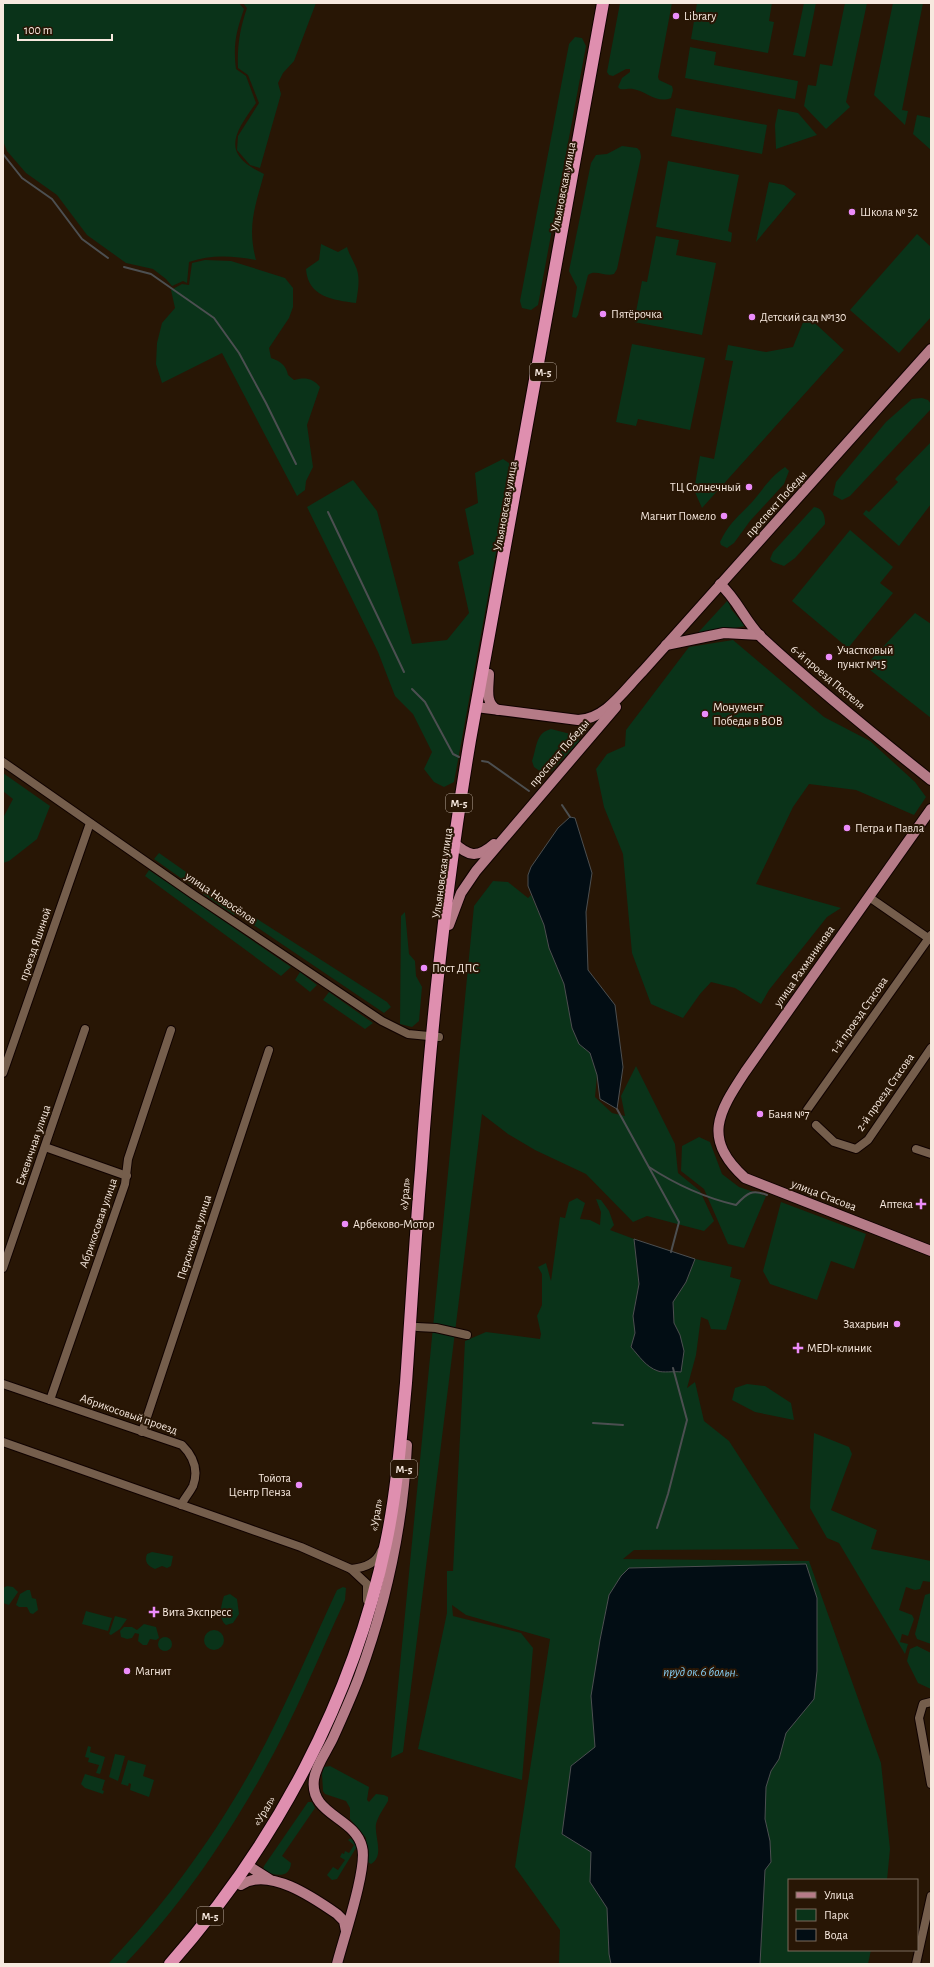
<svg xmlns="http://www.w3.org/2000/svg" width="934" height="1967" font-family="'Alegreya Sans',sans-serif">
	<rect width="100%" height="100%" fill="#281605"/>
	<!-- green -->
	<g fill="#0a3319">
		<path d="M3,3H239L244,9C236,32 233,45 236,69L246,76L256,103C233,135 221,154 264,174C255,207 247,226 256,260C233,256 212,254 189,262L187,283L183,281L172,286L166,279L153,269L126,263L87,235L57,195L26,173L7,151L3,141Z"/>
		<path d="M243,3H316L294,61L283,73L278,83L281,94L260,168L250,165L237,150L238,136L259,103L248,75L238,68C237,46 240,28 247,8Z"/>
		<path d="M620,3H672L658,77L659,80L672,86L673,90L671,98C657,104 646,91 633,89C629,88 625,90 620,89L618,87L622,78L630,72V69H626L613,76L609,75L607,72Z"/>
		<path d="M697,3H772L769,21L774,22L768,53L691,39Z"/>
		<path d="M804,3H816L805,57L793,55Z"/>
		<path d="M845,3H867L846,102L850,107L826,129L804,106L808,85L816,86L820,64L832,66Z"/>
		<path d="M893,3H923L902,110L908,111L905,125L874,95Z"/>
		<path d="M575,37L582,38L586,46L538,305L531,310L522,308L520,301L569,44Z"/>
		<path d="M690,47L716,52L714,65L798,81L795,99L685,78Z"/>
		<path d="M676,108L767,125L762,154L671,136Z"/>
		<path d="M778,109L798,113L817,135L776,149L775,125Z"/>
		<path d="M917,115L931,118V150L913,134Z"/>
		<path d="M622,146L637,148L640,151L641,157L617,269L614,274C605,277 595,269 588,275L578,315L576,318L572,317L577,287L569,271L591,163L596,155L607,154Z"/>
		<path d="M668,161L739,175L728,231L732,233L731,242L656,227Z"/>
		<path d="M769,182L784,185L796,194L756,242Z"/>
		<path d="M917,234L931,247V317L899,353L850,310Z"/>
		<path d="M656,236L679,240L676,255L716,263L702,335L634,322L642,281L647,282Z"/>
		<path d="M321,244L338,252L347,247C349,254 352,258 355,265C361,276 358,291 356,303C333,300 308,297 306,269L319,260Z"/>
		<path d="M205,260L231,261L285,278L293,288V307L289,318L269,348L271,358C280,361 286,365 288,375L294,380C304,377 313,378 320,387L307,425L313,467L306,481L305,490L297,496L222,353L162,383L156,364L157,343L162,323L175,308L171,290L182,284L189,285L192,263Z"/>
		<path d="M806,315L844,350L702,508L694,490L700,456L714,459L733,361L725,360L728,345L766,352L793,347Z"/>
		<path d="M632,344L705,358L690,430L638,419L636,426L616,422Z"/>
		<path d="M922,398L928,400L931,404L930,410L850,496L842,500L833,495L836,482L886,422L912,399Z"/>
		<path d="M931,442V504L899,546L863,514L866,510L869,512L898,482L895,479Z"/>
		<path d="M503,459L512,465L454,782L444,787L434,782L424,769L432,752L413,714L395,696L378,652L307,507L353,480L377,511L412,644L447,640L469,613L458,562L474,554L465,509L478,503L475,473Z"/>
		<path d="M785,467L789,471L784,484L750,521L734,543L727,548L721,545L720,542C729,523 739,516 753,501C763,489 771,476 785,467Z"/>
		<path d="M814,507C823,508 825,516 825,524L795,558L784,566L773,562L770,559L773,552Z"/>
		<path d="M850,530L893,567L880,583L893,593L848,648L792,601Z"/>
		<path d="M728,600L731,609L745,626L695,636Z"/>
		<path d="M915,613L931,624V718L865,666Z"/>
		<path d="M733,640L824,717L870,741L915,782L926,797L914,815L856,790L809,784L793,807L756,884L841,908L827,917L769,990L761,1004L735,988L711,982L700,994L683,1018L651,1004L632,953L623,854L604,807L596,769L607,754L625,746L626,730L689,647Z"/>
		<path d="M551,729L578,736L579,741L552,771L544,774L534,767L532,761C537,748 535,733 551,729Z"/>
		<path d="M3,773L50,806L37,839L9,861L3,863V818L13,799L3,791Z"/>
		<path d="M159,853L196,879L192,886L154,859Z"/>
		<path d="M149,870L291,967L281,976L145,876Z"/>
		<path d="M493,881L508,882L528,898L531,895L544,925L549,948L564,984L572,1028L579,1044L590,1053L597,1075L595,1097L612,1113L625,1116L621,1096L636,1066L675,1144L678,1173L700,1191L714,1221L704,1231L647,1216L633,1222L586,1174L535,1150L508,1134L482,1114L403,1752L391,1758L474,906Z"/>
		<path d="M207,890L240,908L234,915L203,894Z"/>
		<path d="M405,912L409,954L415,961L416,976L422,987L419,1021L412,1027L400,1024L401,916Z"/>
		<path d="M250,917H254L387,1002L391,1007L384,1013L252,924L248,920Z"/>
		<path d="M300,972L317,985L310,992L295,980Z"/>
		<path d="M329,992L373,1023L365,1029L323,1000Z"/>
		<path d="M699,1137L710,1142L722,1174L739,1187L766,1196L744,1248L728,1244L704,1189L681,1171L682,1146Z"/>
		<path d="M577,1198L585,1203L580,1219L590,1220L600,1225L601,1212L596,1199L601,1200L609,1211L614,1225L610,1230L634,1239L639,1284L633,1316L635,1333L631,1347L659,1372L669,1370L681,1372L680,1335L674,1323L673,1302L686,1282L695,1259L732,1267L730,1277L741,1280L726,1330L711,1329L708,1320L701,1317L696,1355L687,1388L695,1382L704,1421L729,1441L799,1549L634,1550L623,1559L809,1561L881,1763L890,1849L887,1880H789V1950H871L868,1964H559L560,1930L515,1867L550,1639L466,1615L452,1605L453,1616L521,1633L533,1648L522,1780L418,1749L447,1613V1571H453L465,1341L486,1332L540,1339L541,1334L537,1316L542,1305V1274L538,1267L546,1263L551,1281L560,1217L565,1218L569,1202Z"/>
		<path d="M781,1202L866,1234L854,1269L831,1261L817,1300L770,1284L763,1271Z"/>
		<path d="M747,1384L765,1386L791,1403L794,1420L755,1412L732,1400L735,1388Z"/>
		<path d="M814,1433L849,1447L852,1454L831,1510L877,1530L871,1549L931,1561V1582L923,1581L920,1589L915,1590L906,1587L899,1610L912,1615L914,1619L908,1636L902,1634L900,1642L908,1644L905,1654L839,1543L827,1538L810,1508Z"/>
		<path d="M152,1552L173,1556L171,1566L167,1568L162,1566L155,1569C148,1566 144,1562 147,1554Z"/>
		<path d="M7,1586L13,1587L18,1592L9,1605L3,1603V1588Z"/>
		<path d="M343,1587L346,1588L345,1600C318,1658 294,1718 263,1773C225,1841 179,1908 125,1964H108C166,1903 213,1839 254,1765C285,1708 310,1648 337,1590Z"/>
		<path d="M27,1590H30L32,1598L36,1599L38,1610L33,1614L30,1613L27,1607H19L16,1605L20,1594Z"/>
		<path d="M931,1593V1644L917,1639L915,1634L925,1595Z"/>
		<path d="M230,1594L237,1599L239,1614L233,1623L226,1625C218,1619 221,1605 224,1596Z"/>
		<path d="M86,1611L112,1618L108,1631L82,1624Z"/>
		<path d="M115,1616L127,1619L120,1629L111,1635L109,1634Z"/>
		<path d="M144,1624L156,1627L159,1638L156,1640L150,1639L147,1645H143L138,1641L139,1634L135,1633L132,1638L127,1639L121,1637L120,1631L124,1627H132L137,1630Z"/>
		<circle cx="214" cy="1640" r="10"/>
		<circle cx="165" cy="1644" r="7"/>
		<path d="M917,1646L931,1653V1689L918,1683L907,1661L910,1649Z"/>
		<path d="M88,1746L91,1747L90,1752L105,1757L100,1774L96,1773L99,1765L88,1762L89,1758L85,1757Z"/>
		<path d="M115,1754L125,1756L118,1781L109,1777Z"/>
		<path d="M128,1760L146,1765L143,1776L154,1780L149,1797L130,1790L131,1784L129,1783L128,1786L121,1784Z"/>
		<path d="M330,1766L369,1787L367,1800L369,1802L376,1794L384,1795L388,1797V1801C384,1808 378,1816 376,1824C374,1836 385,1856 371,1864L366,1861V1838L350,1819V1808L346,1801L325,1794L323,1791L322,1774L324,1767Z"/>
		<path d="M85,1774L105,1780L102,1790L104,1791L103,1794L85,1788L81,1784Z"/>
		<path d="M308,1802H312L315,1808L282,1856L291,1863C290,1879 274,1876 263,1870L264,1866Z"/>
		<path d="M351,1838L356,1844V1848L337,1879L332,1880L327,1875L333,1867L338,1870L345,1860L340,1857L342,1853L344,1854L345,1851L349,1853L354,1845L348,1840Z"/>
	</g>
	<!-- water -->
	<g fill="#020d14" stroke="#4c4f51">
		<path d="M570,817L575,818L592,873L586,912L588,970L615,1005L623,1067L617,1109L600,1099L597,1075L590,1053L579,1044L572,1028L564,984L549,948L544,925L528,886V875L531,867L558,828Z"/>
		<path d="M634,1239L695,1259L686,1282L673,1302L674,1323L680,1335L684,1351L681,1372C674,1371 663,1373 658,1371C646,1367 639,1356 631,1347L635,1333L633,1316L639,1284Z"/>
		<path d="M806,1564L817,1598V1671L814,1699L786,1733L779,1759L771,1771L766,1787L765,1819L770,1841L771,1862L765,1870L760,1964H611L609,1954L607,1908L590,1882L591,1852L562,1834L571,1766L595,1747L591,1696L600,1640L609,1595L621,1576L629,1568Z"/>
	</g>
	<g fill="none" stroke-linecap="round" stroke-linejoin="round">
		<!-- stream -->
		<g stroke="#4c4f51" stroke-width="2">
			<path d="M3,154L22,178L52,199L82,239L108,258"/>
			<path d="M124,267L151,274L214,318L239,353L266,403L296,464"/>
			<path d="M328,512L404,672"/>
			<path d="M412,689L425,702L453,754L459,757"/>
			<path d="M482,761L488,762L529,791"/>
			<path d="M562,805L570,817"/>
			<path d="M617,1109L679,1222L671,1252"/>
			<path d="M649,1167C675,1184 706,1198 736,1205C747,1193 752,1189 767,1195"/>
			<path d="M593,1423L623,1425"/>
			<path d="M657,1528L668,1494L687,1420L673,1368"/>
		</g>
		<defs>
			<g id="minor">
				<path d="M3,762L194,895L382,1021L408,1034L439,1037"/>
				<path d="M869,897L931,940"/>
				<path d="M3,1073L90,823"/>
				<path d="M807,1110L931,935"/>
				<path d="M816,1125L834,1142L856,1149L868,1140L931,1048"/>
				<path d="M45,1147L127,1176"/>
				<path d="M916,1149L931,1154"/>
				<path d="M3,1268L85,1029"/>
				<path d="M417,1327L436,1328L467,1335"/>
				<path d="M3,1384L182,1445C193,1456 199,1470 193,1486C190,1492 184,1499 181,1505"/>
				<path d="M50,1400L125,1184L128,1159L171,1030"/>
				<path d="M142,1432L269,1050"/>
				<path d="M3,1442L301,1547L351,1569L367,1584V1600"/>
				<path d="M351,1569C364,1568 376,1564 381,1551"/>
				<path d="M931,1702L923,1704L919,1718L931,1784"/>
				<path d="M916,1964L931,1896"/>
			</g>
			<g id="major">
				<path d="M720,584C737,599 745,621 761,637C815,687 873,734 931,780"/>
				<path d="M666,645L724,633L760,635"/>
				<path d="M489,674C489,686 484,704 498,710"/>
				<path d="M476,707L578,720C606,719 624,690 643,671L931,349"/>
				<path d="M931,809L745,1072C718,1113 702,1139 745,1178L931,1251"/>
				<path d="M453,842C468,856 477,859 494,844"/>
				<path d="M449,925L461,893L476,871L616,707"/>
				<path d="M247,1865L269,1879"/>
				<path d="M241,1885C268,1866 314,1898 337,1914L344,1921L346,1931"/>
				<path d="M337,1964C343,1940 368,1867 362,1847C355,1817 309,1815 314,1779C316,1765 327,1751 333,1738C342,1718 351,1698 359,1677C387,1601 403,1526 407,1445"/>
			</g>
			<path id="highway" d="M170,1964C275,1845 353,1700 386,1543C397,1491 401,1437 406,1383C411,1312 415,1241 421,1170C431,1026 446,883 470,740L603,3"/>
		</defs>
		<!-- minor casing -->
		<use href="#minor" stroke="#100200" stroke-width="10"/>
		<!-- major casing -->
		<use href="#major" stroke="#100200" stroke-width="12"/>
		<!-- highway casing -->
		<use href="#highway" stroke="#100200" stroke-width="14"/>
		<!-- minor -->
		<use href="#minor" stroke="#755e4c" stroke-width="8"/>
		<!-- major -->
		<use href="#major" stroke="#b57b87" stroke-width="10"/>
		<!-- highway -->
		<use href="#highway" stroke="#df8faf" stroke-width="12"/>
	</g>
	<!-- markers -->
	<g fill="#ec8cfa" stroke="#281605" stroke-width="1.5">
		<circle cx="676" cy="16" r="4"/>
		<circle cx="852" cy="212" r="4"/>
		<circle cx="603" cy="314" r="4"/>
		<circle cx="752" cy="317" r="4"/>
		<circle cx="749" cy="487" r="4"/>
		<circle cx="724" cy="516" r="4"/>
		<circle cx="829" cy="657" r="4"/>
		<circle cx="705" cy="714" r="4"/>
		<circle cx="847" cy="828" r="4"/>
		<circle cx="424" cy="968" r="4"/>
		<circle cx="760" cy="1114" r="4"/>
		<path d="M919 1198h4v4h4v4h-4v4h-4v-4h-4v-4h4z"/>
		<circle cx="345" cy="1224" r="4"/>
		<circle cx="897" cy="1324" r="4"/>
		<path d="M796 1342h4v4h4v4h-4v4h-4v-4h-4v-4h4z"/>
		<circle cx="299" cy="1485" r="4"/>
		<path d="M152 1606h4v4h4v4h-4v4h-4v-4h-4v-4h4z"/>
		<circle cx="127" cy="1671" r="4"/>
	</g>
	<g text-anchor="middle" stroke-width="4" stroke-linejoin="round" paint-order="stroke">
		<!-- shield labels -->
		<g fill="#281605" stroke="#b9aa9e" stroke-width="1">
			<rect x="530" y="363" width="26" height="18" rx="3"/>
			<rect x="446" y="794" width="26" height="18" rx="3"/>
			<rect x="391" y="1460" width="26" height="18" rx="3"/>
			<rect x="197" y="1907" width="26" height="18" rx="3"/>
		</g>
		<g font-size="11" font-weight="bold" fill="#f7e9df">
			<text x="543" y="376">М-5</text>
			<text x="459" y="807">М-5</text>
			<text x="404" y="1473">М-5</text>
			<text x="210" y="1920">М-5</text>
		</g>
		<!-- poi labels -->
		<g font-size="12" fill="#f7e9df" stroke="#281605" text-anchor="start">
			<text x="684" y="20">Library</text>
			<text x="860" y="216">Школа № 52</text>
			<text x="611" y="318">Пятёрочка</text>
			<text x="760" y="321">Детский сад №130</text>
			<text x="741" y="491" text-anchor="end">ТЦ Солнечный</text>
			<text x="716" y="520" text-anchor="end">Магнит Помело</text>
			<text x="837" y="654">Участковый<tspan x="837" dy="14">пункт №15</tspan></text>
			<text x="713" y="711">Монумент<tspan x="713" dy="14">Победы в ВОВ</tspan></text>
			<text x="855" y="832">Петра и Павла</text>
			<text x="432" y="972">Пост ДПС</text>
			<text x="768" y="1118">Баня №7</text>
			<text x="913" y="1208" text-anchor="end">Аптека</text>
			<text x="353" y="1228">Арбеково-Мотор</text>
			<text x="889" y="1328" text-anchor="end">Захарьин</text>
			<text x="807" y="1352">MEDI-клиник</text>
			<text x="291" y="1482" text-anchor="end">Тойота<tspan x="291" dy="14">Центр Пенза</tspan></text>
			<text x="162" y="1616">Вита Экспресс</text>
			<text x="135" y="1675">Магнит</text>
		</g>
		<!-- street labels -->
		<g font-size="12" fill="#f7e9df" stroke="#281605">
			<text transform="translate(563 187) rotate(-79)" y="4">Ульяновская улица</text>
			<text transform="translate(776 504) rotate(-48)" y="4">проспект Победы</text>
			<text transform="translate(505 506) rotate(-80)" y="4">Ульяновская улица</text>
			<text transform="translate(828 677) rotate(40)" y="4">6-й проезд Пестеля</text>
			<text transform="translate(559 753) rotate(-49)" y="4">проспект Победы</text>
			<text transform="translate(442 873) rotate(-82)" y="4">Ульяновская улица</text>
			<text transform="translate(221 898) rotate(34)" y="4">улица Новосёлов</text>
			<text transform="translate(35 944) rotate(-71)" y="4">проезд Яшиной</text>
			<text transform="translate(804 966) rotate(-55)" y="4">улица Рахманинова</text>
			<text transform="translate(859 1015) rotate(-55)" y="4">1-й проезд Стасова</text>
			<text transform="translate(885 1092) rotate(-55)" y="4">2-й проезд Стасова</text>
			<text transform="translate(33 1145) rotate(-71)" y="4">Ежевичная улица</text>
			<text transform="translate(405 1194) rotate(-86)" y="4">«Урал»</text>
			<text transform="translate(824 1195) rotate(21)" y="4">улица Стасова</text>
			<text transform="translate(98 1223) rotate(-71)" y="4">Абрикосовая улица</text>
			<text transform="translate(194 1237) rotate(-72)" y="4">Персиковая улица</text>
			<text transform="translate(129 1414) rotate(19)" y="4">Абрикосовый проезд</text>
			<text transform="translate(376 1515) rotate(-81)" y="4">«Урал»</text>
			<text transform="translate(264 1811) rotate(-59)" y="4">«Урал»</text>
		</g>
		<!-- water labels -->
		<g font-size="13" font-style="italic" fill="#87d1f8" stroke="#281605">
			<text x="701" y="1676">пруд ок.6 больн.</text>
		</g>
	</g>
	<!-- border -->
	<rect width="934" height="1967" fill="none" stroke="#f7e9df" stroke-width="8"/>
	<!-- legend -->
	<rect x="788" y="1879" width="130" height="72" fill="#281605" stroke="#7b6a5c"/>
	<rect x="796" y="1892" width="20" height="6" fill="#b57b87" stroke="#7b6a5c"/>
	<text x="824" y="1899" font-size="12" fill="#f7e9df">Улица</text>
	<rect x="796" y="1909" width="20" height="12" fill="#0a3319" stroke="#7b6a5c"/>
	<text x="824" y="1919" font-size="12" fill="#f7e9df">Парк</text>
	<rect x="796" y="1929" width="20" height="12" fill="#020d14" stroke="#7b6a5c"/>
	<text x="824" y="1939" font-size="12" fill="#f7e9df">Вода</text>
	<!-- scale -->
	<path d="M18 34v6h94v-6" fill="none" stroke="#f7e9df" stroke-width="2"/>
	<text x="24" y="34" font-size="12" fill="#f7e9df" stroke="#281605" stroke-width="3" paint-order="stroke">100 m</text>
</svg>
